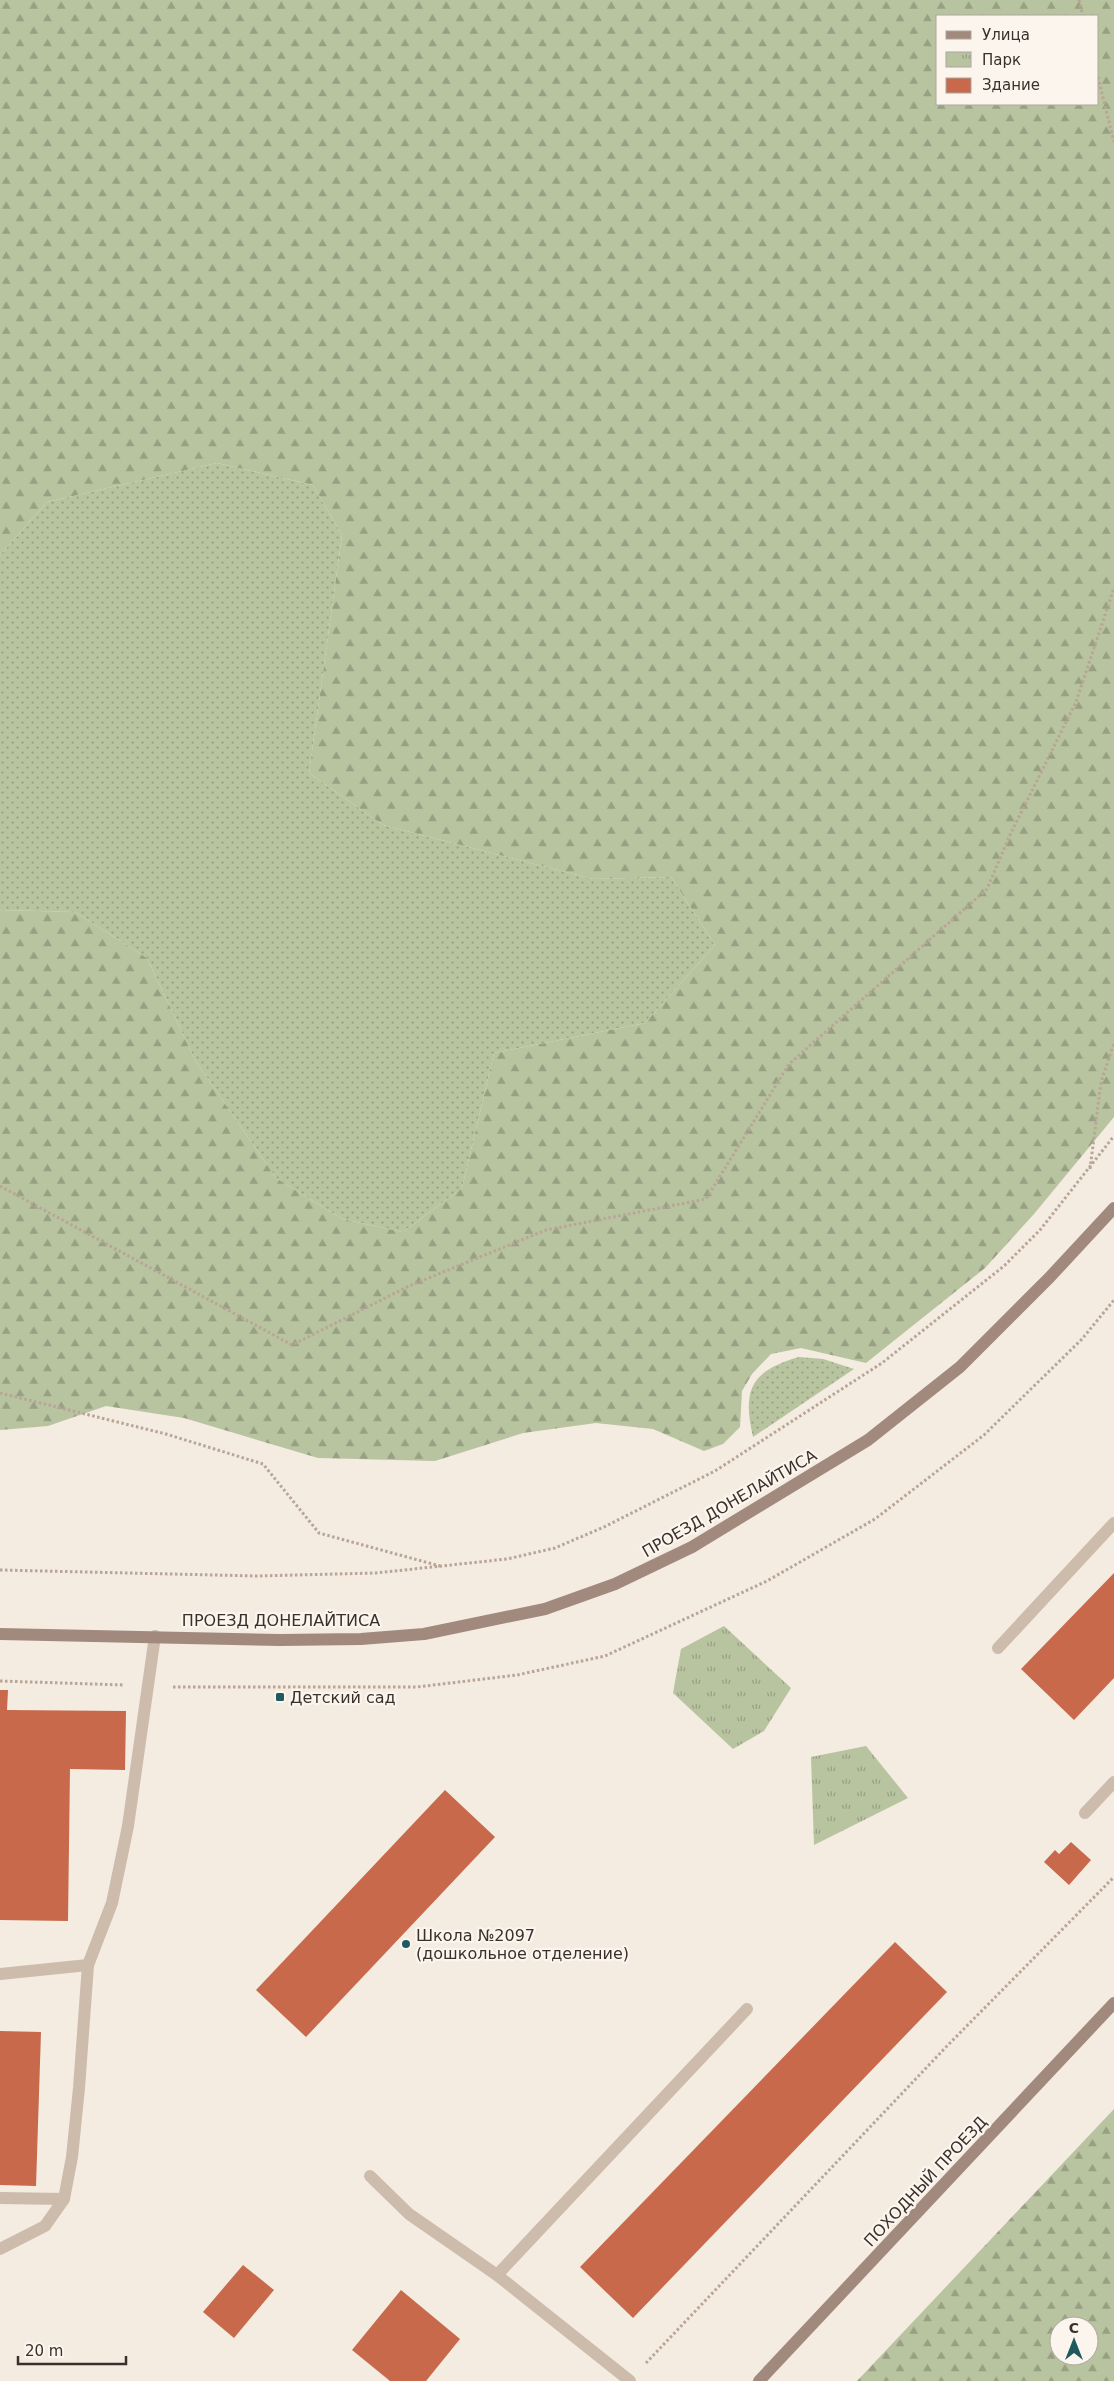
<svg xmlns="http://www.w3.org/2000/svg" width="1114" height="2381" font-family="'DejaVu Sans',sans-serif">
	<defs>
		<pattern id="grass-dots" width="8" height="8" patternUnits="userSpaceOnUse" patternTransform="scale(1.25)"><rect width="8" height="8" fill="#b8c4a0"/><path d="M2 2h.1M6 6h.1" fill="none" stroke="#97a083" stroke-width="1.8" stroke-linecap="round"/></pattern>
		<pattern id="forest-firs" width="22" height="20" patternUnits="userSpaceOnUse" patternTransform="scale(1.25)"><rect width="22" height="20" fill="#b8c4a0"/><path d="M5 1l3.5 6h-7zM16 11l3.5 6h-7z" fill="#97a083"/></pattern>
		<pattern id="park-tufts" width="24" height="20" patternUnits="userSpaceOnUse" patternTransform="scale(1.25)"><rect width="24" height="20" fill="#b8c4a0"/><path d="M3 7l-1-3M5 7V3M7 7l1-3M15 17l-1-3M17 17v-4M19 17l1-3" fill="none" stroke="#97a083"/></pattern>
	</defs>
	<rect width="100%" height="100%" fill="#f4ebe1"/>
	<!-- grass -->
	<g fill="url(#grass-dots)">
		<path d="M217,463L313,485L342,535L309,773L383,825L593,879L671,877L715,945L645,1023L494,1053L462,1188L403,1232L342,1219L276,1178L195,1060L147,958L75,912L0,910V555L47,502Z"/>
		<path d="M799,1357L823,1359L854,1369L753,1437C742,1389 751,1371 799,1357Z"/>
	</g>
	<!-- forest -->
	<g fill="url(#forest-firs)" fill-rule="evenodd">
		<path d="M0,0H1114V1117L1034,1214L985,1268L866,1363L801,1348L771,1354L752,1374L742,1391L740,1427L723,1444L704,1451L653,1429L596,1423L523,1433L435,1461L318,1458L184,1418L106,1406L48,1426L0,1430V910L75,912L147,958L195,1060L276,1178L342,1219L403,1232L462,1188L494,1053L645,1023L715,945L671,877L593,879L383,825L309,773L342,535L313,485L217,463L47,502L0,555ZM938,16H1098V104H938Z"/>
		<path d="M1114,2109V2381H857ZM1059,2326H1089V2356H1059Z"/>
	</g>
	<!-- park -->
	<g fill="url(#park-tufts)">
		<path d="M724,1626L791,1688L764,1731L733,1749L673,1693L681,1649Z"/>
		<path d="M866,1746L908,1798L814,1845L811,1757Z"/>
	</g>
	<!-- building -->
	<g fill="#c8694b">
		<path d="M1114,1573V1678L1074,1720L1021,1669Z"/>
		<path d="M0,1690H8L7,1710L126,1711L125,1770L70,1769L68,1921L0,1920Z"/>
		<path d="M445,1790L495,1837L306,2037L256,1990Z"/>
		<path d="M1071,1842L1091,1860L1069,1885L1044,1862L1055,1850L1059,1854Z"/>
		<path d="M895,1942L947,1992L633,2318L580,2267Z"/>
		<path d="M0,2031L41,2032L36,2186L0,2185Z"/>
		<path d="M243,2265L274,2290L234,2338L203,2312Z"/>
		<path d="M401,2290L460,2339L426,2381H390L352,2350Z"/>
	</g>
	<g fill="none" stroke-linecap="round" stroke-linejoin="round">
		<!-- path -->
		<g stroke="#b9a596" stroke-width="3" stroke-dasharray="2.5 2.5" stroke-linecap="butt">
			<path d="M1079,0L1083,16"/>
			<path d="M1098,77L1114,142"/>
			<path d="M1090,1169L1101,1082L1114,1043"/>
			<path d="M0,1186L292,1345L409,1286L546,1230L706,1199L789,1064L987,889L1009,837L1076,702L1114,588"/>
			<path d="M0,1393L166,1434L263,1464L319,1533L440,1566"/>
			<path d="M0,1570L257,1576L376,1573L507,1559L555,1548L604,1527L715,1471L882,1363L1004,1266L1040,1230L1114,1136"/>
			<path d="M0,1681L124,1685"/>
			<path d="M173,1687H417L517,1675L605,1656L767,1581L875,1519L984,1435L1082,1339L1114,1300"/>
			<path d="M646,2363L947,2046L1114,1877"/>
		</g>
		<!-- lane -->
		<g stroke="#cdbbac" stroke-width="12">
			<path d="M998,1648L1114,1523"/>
			<path d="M1085,1813L1114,1782"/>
			<path d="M0,1974L88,1965L112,1903L128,1826L155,1636"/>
			<path d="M370,2176L409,2214L497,2275L630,2381"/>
			<path d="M0,2198L64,2199"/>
			<path d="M0,2249L45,2226L64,2199L72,2157L79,2088L88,1965"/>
			<path d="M497,2275L747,2009"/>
		</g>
		<!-- secondary -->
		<g stroke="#a18a7d" stroke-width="12">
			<path d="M0,1634L280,1640L361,1639L424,1634L545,1609L615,1584L692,1547L868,1440L960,1367L1050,1277L1114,1208"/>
			<path d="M759,2381L1114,2003"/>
		</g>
	</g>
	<!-- markers -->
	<g fill="#1f5a5e" stroke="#fbf5ee" stroke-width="2">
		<rect x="275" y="1692" width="10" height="10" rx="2.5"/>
		<circle cx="406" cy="1944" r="5"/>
	</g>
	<g text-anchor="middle" stroke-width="4.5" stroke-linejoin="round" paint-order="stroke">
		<!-- street labels -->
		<g font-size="16" fill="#3b302b" stroke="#fbf5ee">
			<text transform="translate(729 1503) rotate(-30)" y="6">ПРОЕЗД ДОНЕЛАЙТИСА</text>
			<text x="281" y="1626">ПРОЕЗД ДОНЕЛАЙТИСА</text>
			<text transform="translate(925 2181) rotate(-47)" y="6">ПОХОДНЫЙ ПРОЕЗД</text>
		</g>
		<!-- poi labels -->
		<g font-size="16" fill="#3b302b" stroke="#fbf5ee" text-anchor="start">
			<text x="290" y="1703">Детский сад</text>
			<text x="416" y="1941">Школа №2097<tspan x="416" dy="18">(дошкольное отделение)</tspan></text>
		</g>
	</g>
	<!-- legend -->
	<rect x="936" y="15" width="162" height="90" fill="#fbf5ee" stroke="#aea6a0"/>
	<rect x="946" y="31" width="25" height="8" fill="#a18a7d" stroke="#aea6a0"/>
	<text x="982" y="40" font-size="15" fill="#3b302b">Улица</text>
	<rect x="946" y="52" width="25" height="15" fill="url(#park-tufts)" stroke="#aea6a0"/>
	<text x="982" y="65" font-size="15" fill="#3b302b">Парк</text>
	<rect x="946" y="78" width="25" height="15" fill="#c8694b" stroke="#aea6a0"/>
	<text x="982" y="90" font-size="15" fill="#3b302b">Здание</text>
	<!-- north arrow -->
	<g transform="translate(1074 2341)"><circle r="24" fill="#fbf5ee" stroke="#aea6a0"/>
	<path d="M0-4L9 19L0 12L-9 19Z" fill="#1f5a5e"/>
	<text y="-8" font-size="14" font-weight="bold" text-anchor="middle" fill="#3b302b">С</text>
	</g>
	<!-- scale -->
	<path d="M18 2356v8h108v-8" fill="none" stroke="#3b302b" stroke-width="2.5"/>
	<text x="25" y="2356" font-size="15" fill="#3b302b" stroke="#fbf5ee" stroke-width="4" paint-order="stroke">20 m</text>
</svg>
